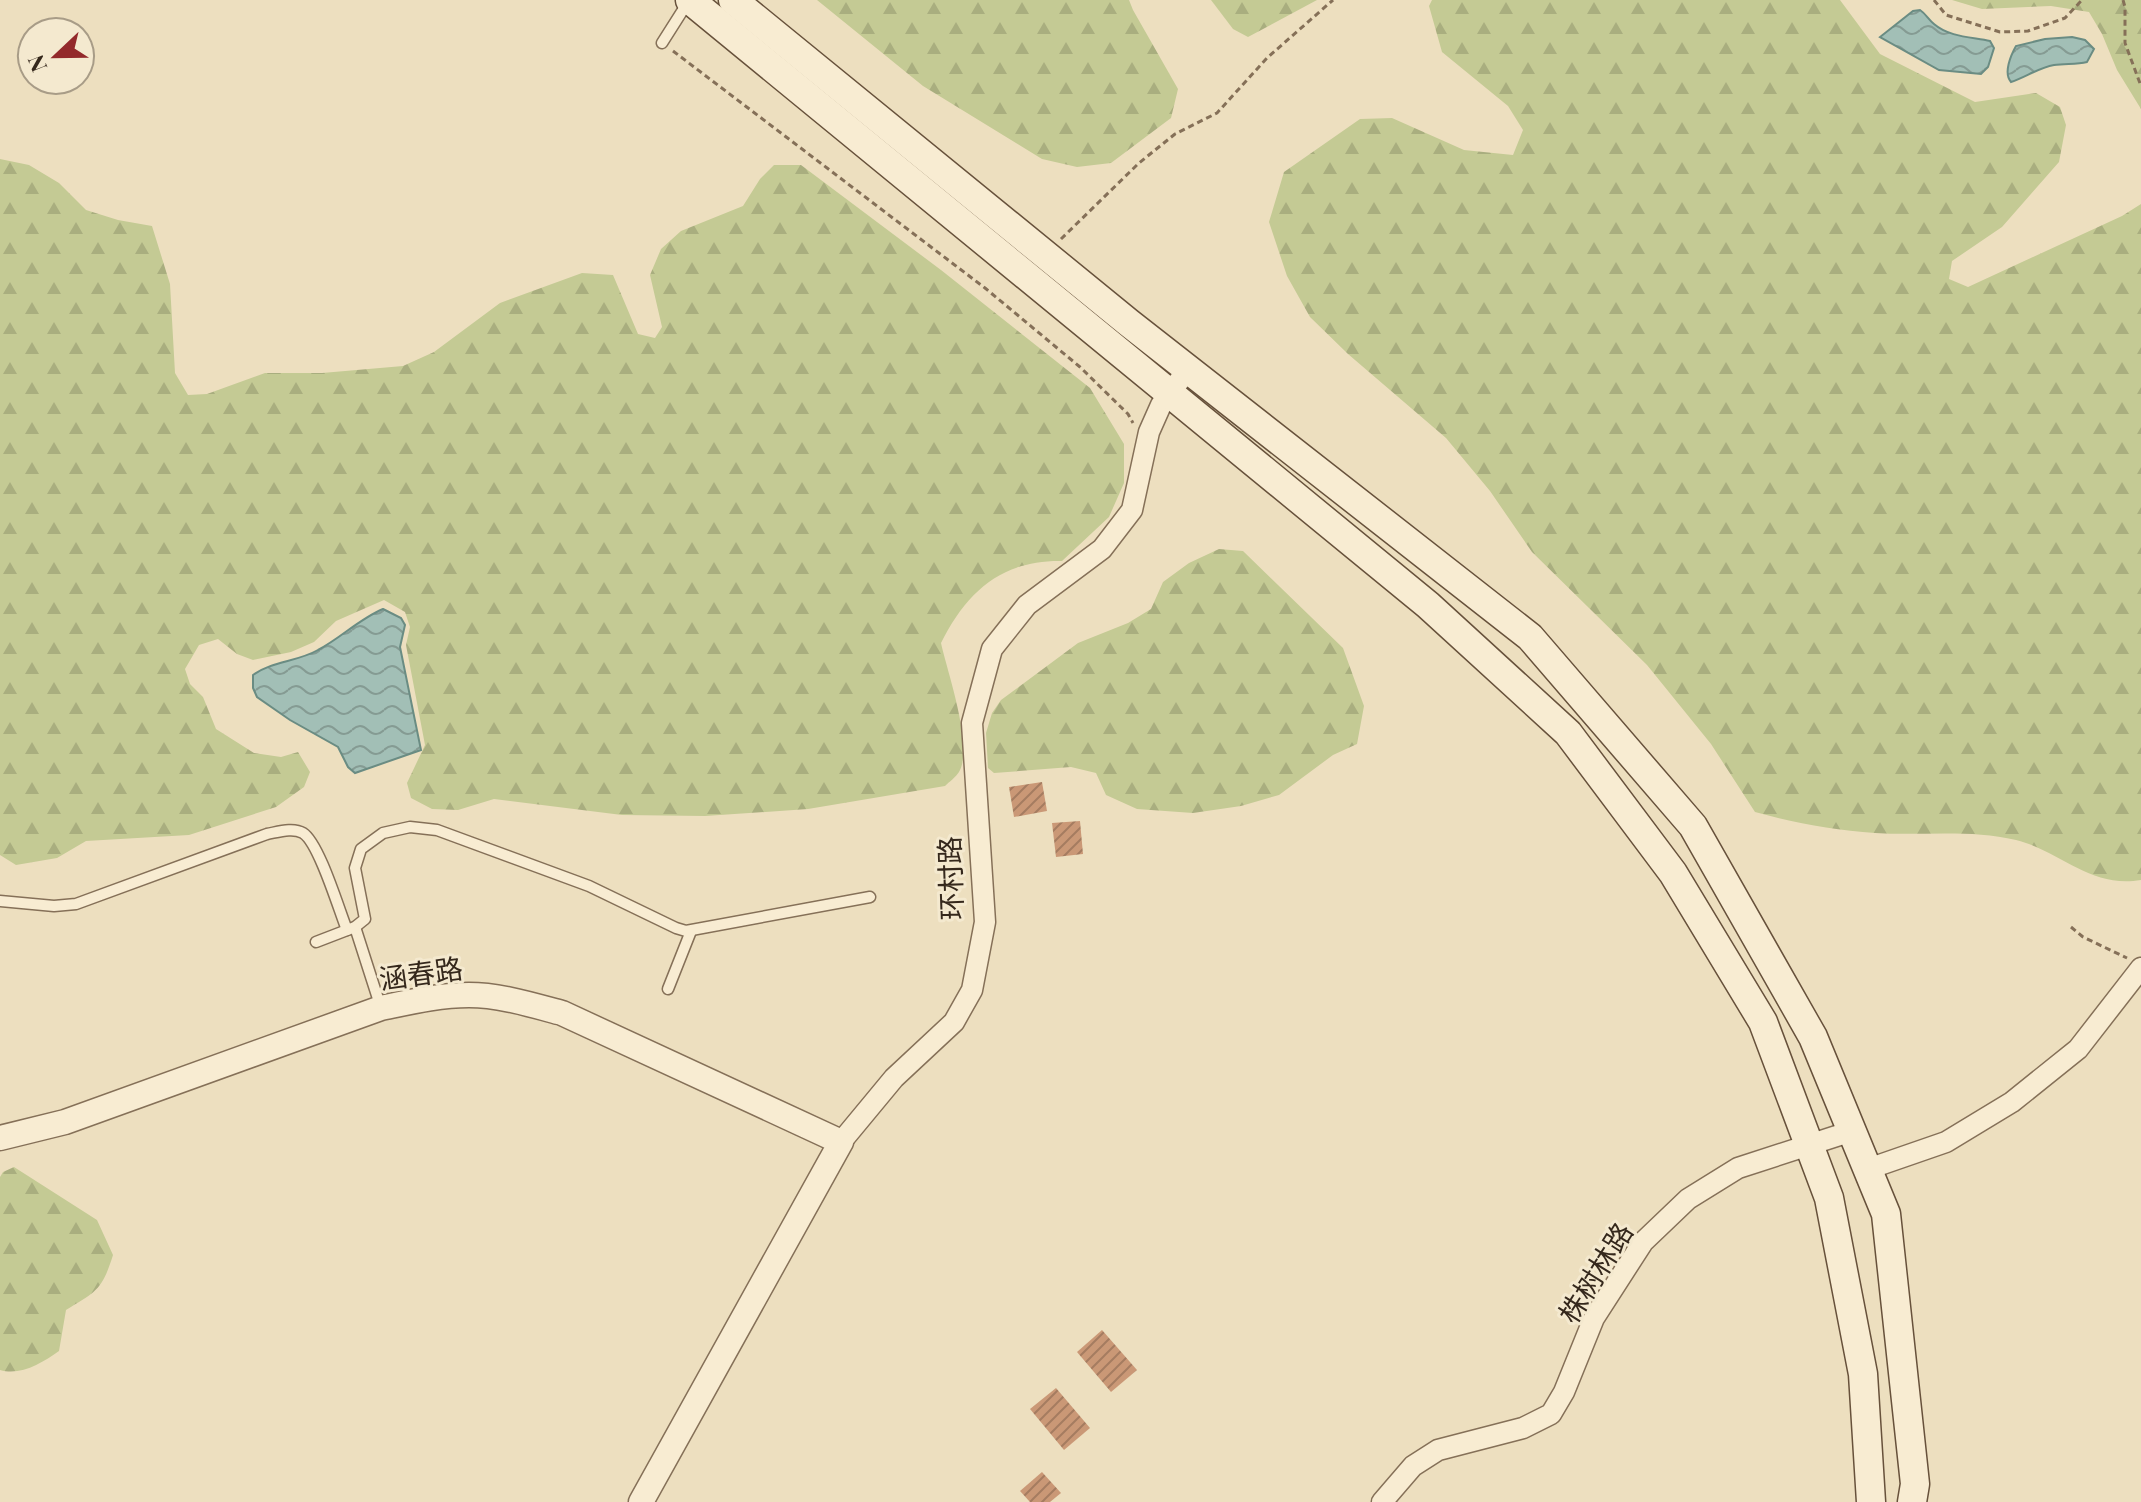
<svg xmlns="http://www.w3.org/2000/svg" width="2141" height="1502" font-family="'Playfair Display','Noto Sans SC',serif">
	<defs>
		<pattern id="forest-firs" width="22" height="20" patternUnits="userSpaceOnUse" patternTransform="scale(2)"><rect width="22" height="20" fill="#c4ca94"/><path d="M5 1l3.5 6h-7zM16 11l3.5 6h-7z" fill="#a9ae7f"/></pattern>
		<pattern id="water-waves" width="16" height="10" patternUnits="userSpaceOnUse" patternTransform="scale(2)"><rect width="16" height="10" fill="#a2bfb6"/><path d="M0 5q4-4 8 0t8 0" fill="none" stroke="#859b93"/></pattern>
		<pattern id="building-hatch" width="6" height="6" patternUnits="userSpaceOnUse" patternTransform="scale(2)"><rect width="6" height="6" fill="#ca9876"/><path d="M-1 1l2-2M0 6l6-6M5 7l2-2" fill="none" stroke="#a57c60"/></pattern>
	</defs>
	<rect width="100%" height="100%" fill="#eddfbf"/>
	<!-- forest -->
	<g fill="url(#forest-firs)">
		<path d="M817,0H1129L1133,10L1178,89L1171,118L1111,163L1077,167L1042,159L923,86Z"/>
		<path d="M1211,0H1317L1248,37L1233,29Z"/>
		<path d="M1432,0H1840L1880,54L1975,102L2036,93L2060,107L2066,125L2059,162L2002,227L1952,261L1949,279L1968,287L2122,216L2141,204V880C2091,889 2060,851 2016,840C1970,829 1921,836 1875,833C1834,830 1795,823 1755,812L1711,744L1647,665L1532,552L1490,491L1446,438L1348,354L1310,317L1287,276L1269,222L1284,172L1360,119L1392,118L1464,150L1513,155L1523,130L1508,106L1442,52L1429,6Z"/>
		<path d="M1952,0H2141V109L2117,70L2102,34L2089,12L2051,6L1982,9Z"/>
		<path d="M0,159L29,165L59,183L86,210L118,220L152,226L170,284L175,373L188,395L207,394L265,373H322L403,366L434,352L500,303L582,273L613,275L638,334L655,338L662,327L650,275L661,249L681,231L743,206L760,179L774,165H801L941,270L1090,388L1124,444V483L1109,517L1062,561C1002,560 967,591 941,643C947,671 974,747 959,772C956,777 949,782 945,786L808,809L705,816L622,815L494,799L458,810L432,809L411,798L407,783L425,745L406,645L410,627L405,612L384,600L336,621L314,642L291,652L253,660L237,654L218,639L199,645L185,669L190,684L203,697L216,729L254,753L281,757L298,752L310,772L304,787L276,807L189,835L86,841L57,858L16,865L0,855Z"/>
		<path d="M1219,549L1243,551L1343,648L1364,706L1357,744L1333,755L1279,795L1241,806L1193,813L1137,809L1106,795L1096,773L1071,767L994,773L988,768L986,733L992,713L1001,700L1078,643L1128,623L1151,609L1163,582L1189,563Z"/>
		<path d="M14,1167L97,1220L113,1255C102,1290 97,1291 66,1310L59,1351C42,1363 21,1376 0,1370V1177L3,1172Z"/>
	</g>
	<!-- water -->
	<g fill="url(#water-waves)" stroke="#6a8c83" stroke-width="2">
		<path d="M1920,10C1926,14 1928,19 1934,24C1949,37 1971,37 1990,41L1994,48L1988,67L1981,74L1939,70L1880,37L1913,11Z"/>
		<path d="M2072,37L2085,40L2094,49L2087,62C2076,65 2065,63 2054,65C2038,68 2026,77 2011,82C2003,73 2011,55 2016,46L2045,39Z"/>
		<path d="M383,609L401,618L405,625L400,647L421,750L355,773L348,767L338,747L290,720L257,697L253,688V675C272,661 297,662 318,650C341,638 359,619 383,609Z"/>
	</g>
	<!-- building -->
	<g fill="url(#building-hatch)">
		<path d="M1042,782L1047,811L1014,817L1009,787Z"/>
		<path d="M1080,821L1083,854L1056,857L1052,823Z"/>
		<path d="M1102,1330L1137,1370L1111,1392L1077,1352Z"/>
		<path d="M1056,1388L1090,1428L1064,1450L1030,1409Z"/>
		<path d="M1042,1472L1061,1493L1050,1502H1030L1020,1491Z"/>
	</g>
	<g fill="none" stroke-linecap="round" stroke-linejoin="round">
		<defs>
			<g id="service">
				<path d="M662,43L688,2"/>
				<path d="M0,901L54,906L76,904L267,834C278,832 293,827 303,833C319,843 339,910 347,930"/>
				<path d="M355,927L381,1008"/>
				<path d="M316,942L355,927L365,919L355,868L361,849L383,833L410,827L437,830L589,886L676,928L686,931L870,897"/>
				<path d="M668,989L691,931"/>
			</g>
			<g id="minor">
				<path d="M841,1142L894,1078L954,1022L972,990L985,922L972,723L992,649L1027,605L1102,549L1132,510L1149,432L1161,405L1188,369"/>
				<path d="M1868,1169L1946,1142L2012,1102L2078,1049L2141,968"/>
				<path d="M1382,1502L1413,1466L1438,1450L1523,1428L1551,1414L1564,1392L1594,1318L1643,1242L1688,1199L1738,1168L1852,1131"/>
			</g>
			<path id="tertiary" d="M0,1138L65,1122L381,1008C410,1002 439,995 469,995C500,995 532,1005 562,1013L841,1142L641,1502"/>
			<g id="secondary">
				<path d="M690,0L1428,605L1568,733L1673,873L1763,1022L1829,1198L1863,1374L1871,1502"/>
				<path d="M733,0L1129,323L1530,637L1693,826L1813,1037L1886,1214L1915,1484L1912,1502"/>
			</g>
		</defs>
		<!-- service casing -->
		<use href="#service" stroke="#857058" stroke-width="13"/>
		<!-- minor casing -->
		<use href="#minor" stroke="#857058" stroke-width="23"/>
		<!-- tertiary casing -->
		<use href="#tertiary" stroke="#857058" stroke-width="27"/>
		<!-- secondary casing -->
		<use href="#secondary" stroke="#67513b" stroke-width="31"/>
		<!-- path -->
		<g stroke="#857058" stroke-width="3" stroke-dasharray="6 4" stroke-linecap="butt">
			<path d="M1934,0L1946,15L2000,32L2028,31L2065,18L2082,0"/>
			<path d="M2123,0L2125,7V43L2141,86"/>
			<path d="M673,51L985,288L1080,367L1128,414L1133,423"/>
			<path d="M1061,239L1139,163L1175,134L1217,113L1267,58L1333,0"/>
			<path d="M2071,927L2083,937L2127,958"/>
		</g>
		<!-- service -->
		<use href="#service" stroke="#f8ecd2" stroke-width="10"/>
		<!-- minor -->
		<use href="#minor" stroke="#f8ecd2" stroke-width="20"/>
		<!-- tertiary -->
		<use href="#tertiary" stroke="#f8ecd2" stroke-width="24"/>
		<!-- secondary -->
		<use href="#secondary" stroke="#f8ecd2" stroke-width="28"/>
	</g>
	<g text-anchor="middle" stroke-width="6" stroke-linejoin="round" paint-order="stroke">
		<!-- street labels -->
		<g font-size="28" fill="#35281c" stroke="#f4e9cf">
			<text transform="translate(951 878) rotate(-92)" y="10">环村路</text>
			<text transform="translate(421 974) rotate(-8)" y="10">涵春路</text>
			<text transform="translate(1596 1273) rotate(-58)" y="10">株树林路</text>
		</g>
	</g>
	<!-- north arrow -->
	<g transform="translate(56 56) rotate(248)"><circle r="38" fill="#f4e9cf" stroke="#a89c87" stroke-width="2"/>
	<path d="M0-6L14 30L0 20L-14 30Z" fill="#93292b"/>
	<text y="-12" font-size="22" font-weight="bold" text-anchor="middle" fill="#35281c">N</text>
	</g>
</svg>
